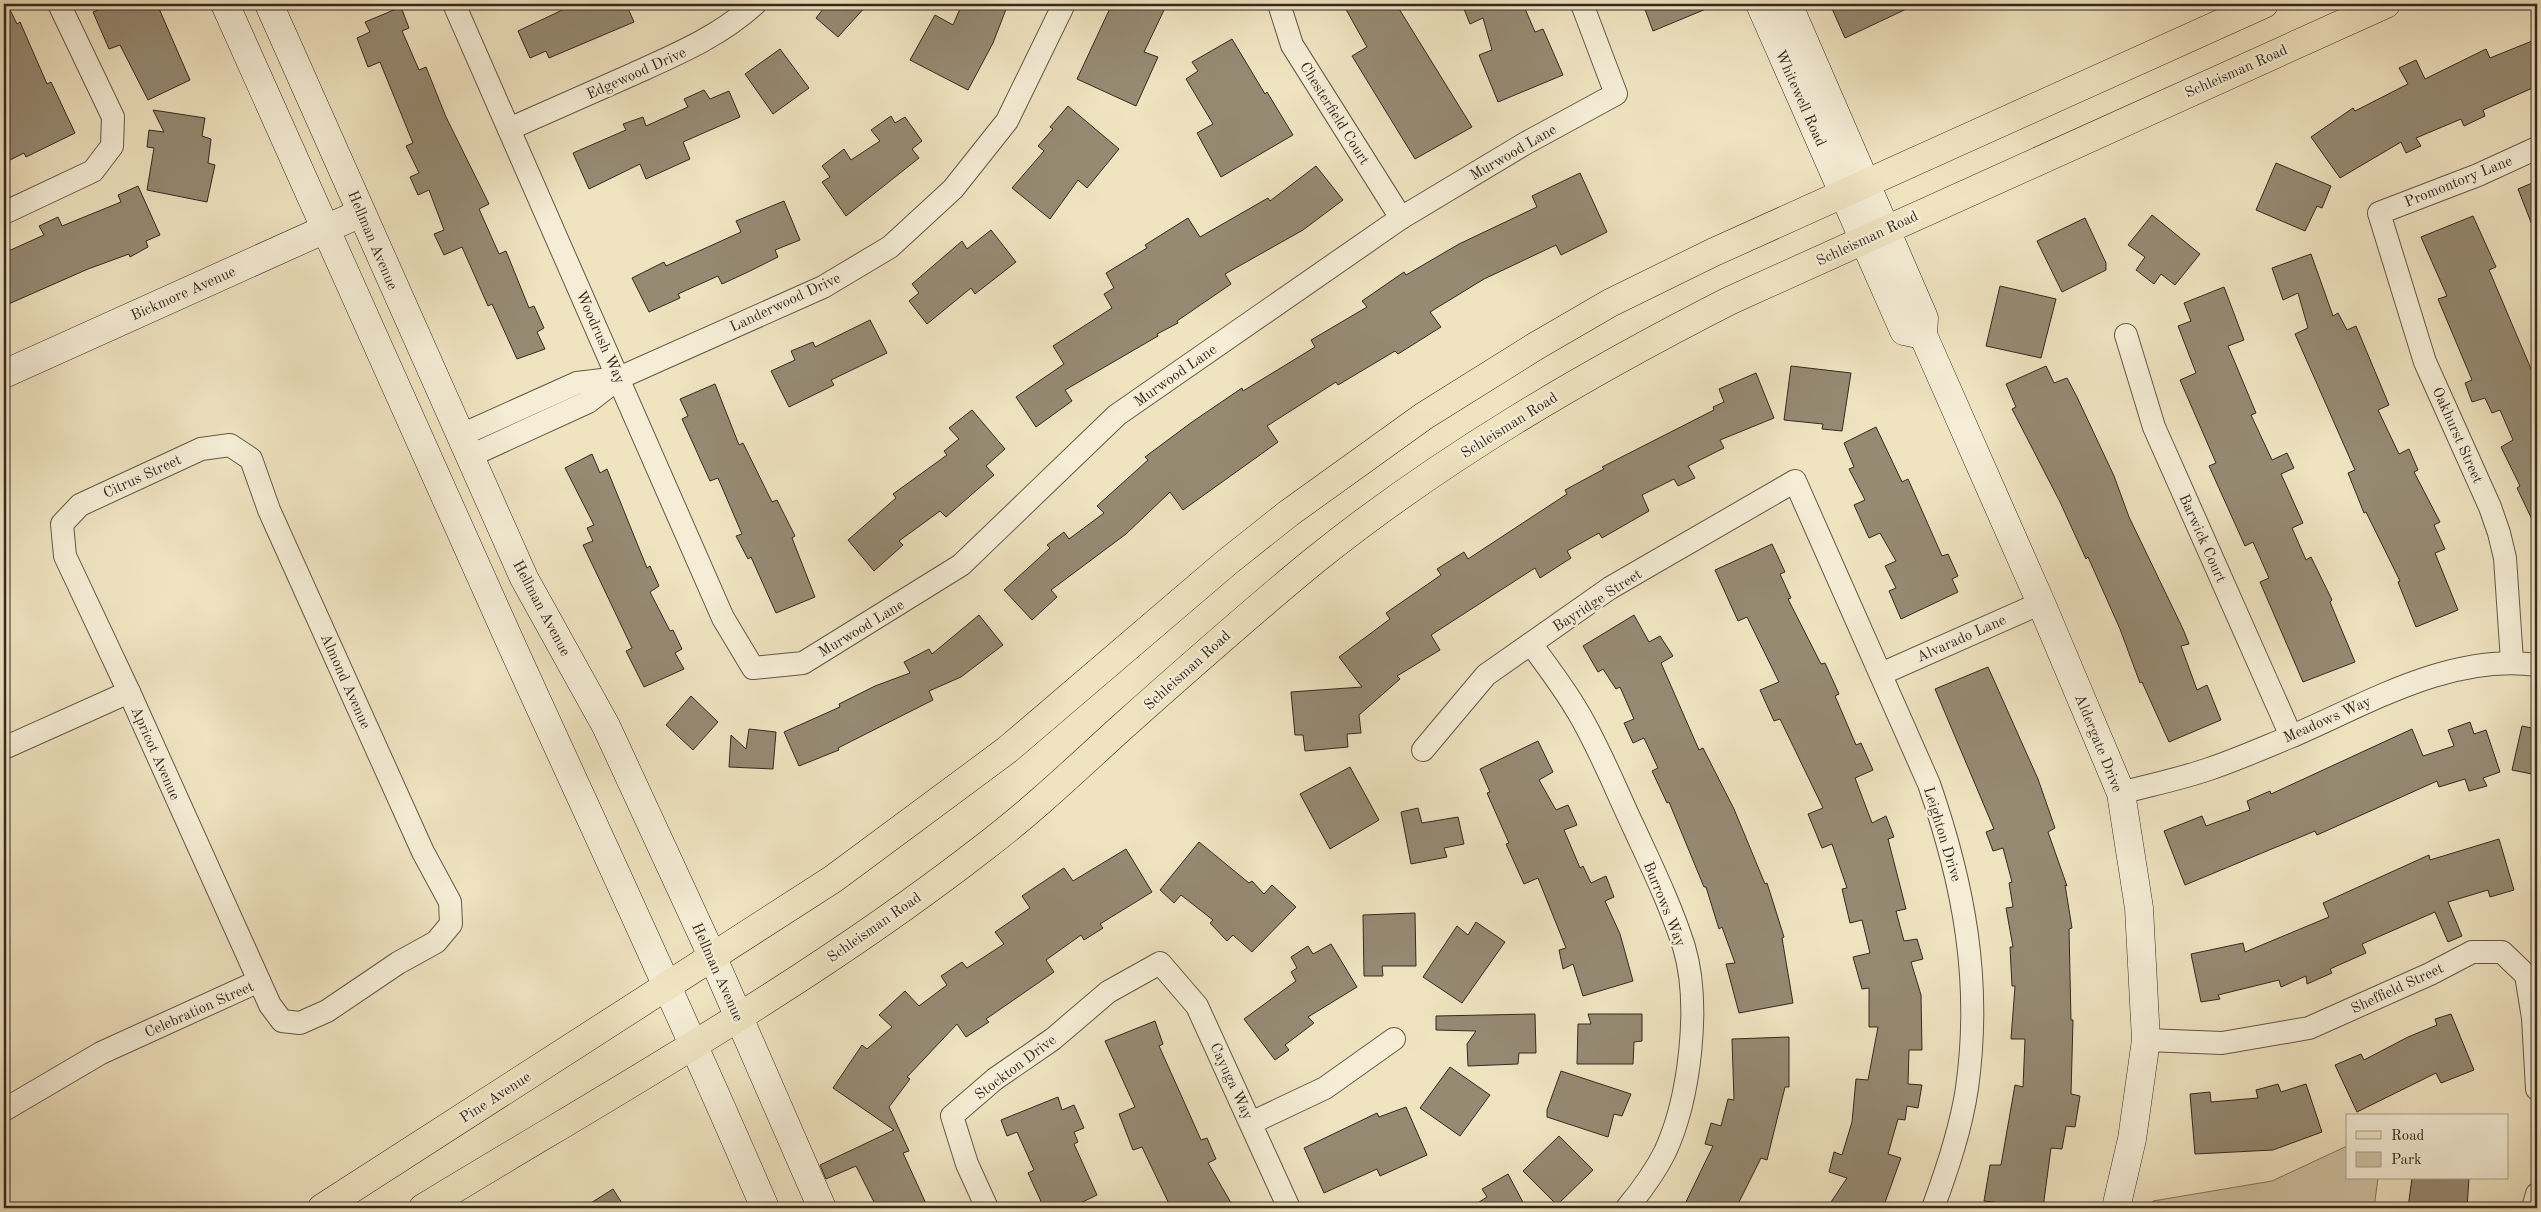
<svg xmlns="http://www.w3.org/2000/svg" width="2541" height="1212" font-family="'Old Standard TT',serif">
	<rect width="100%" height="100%" fill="#efe3c0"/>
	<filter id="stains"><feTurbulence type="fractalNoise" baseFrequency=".004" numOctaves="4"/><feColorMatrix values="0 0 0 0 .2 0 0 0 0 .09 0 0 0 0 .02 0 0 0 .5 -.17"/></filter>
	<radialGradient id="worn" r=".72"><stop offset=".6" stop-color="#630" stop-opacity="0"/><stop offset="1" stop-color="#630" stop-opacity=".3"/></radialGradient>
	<!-- green -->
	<path fill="#cfc3a5" stroke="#827662" d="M2347,1146V1178H2378L2374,1208H2151L2153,1201L2272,1181Z"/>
	<!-- building -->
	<g fill="#968a73" stroke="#352920">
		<path d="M4,4H7L17,24L20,22L47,84L51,82L75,133L26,157L24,153L4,163Z"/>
		<path d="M112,4H157L190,80L148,100L120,45L109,49L93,12Z"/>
		<path d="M575,4H626L634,22L549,58L546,51L530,58L518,31Z"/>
		<path d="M827,4H868L838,37L816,18Z"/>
		<path d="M962,4H1008L993,43L968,90L910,60L935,15L953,25Z"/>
		<path d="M1112,4H1154L1165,8L1144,52L1158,57L1136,106L1077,79Z"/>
		<path d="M1343,4H1396L1472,127L1415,159L1352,56L1367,47Z"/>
		<path d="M1462,4H1523L1535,32L1543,29L1563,75L1498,102L1479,55L1492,50L1483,18L1470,24Z"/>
		<path d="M1643,4H1718L1653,31Z"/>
		<path d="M1830,4H1917L1845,38Z"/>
		<path d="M401,7L409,28L402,31L419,70L426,67L446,117L489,204L479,209L499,254L506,251L529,308L534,306L544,328L537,332L545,349L517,359L492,304L488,306L462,247L444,255L434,234L444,230L429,190L418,195L410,177L419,173L406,146L413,143L380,62L368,67L357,38L370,32L365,22Z"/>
		<path d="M1232,39L1265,94L1267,92L1293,135L1221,177L1197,133L1213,124L1186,79L1198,71L1192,62Z"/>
		<path d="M2537,39V86L2483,110L2485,116L2464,126L2461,119L2416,138L2421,146L2406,153L2401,142L2340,178L2311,137L2353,108L2355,111L2408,84L2399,68L2416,60L2425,79L2486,49L2490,58Z"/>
		<path d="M780,49L809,88L773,114L745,74Z"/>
		<path d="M704,90L710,99L729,91L740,117L683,142L690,159L646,179L640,164L589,189L573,153L626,130L623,124L643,117L646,126L688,107L684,99Z"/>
		<path d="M1068,106L1119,149L1087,188L1078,180L1050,219L1012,188L1044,151L1038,146L1053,129L1050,127Z"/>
		<path d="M153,110L205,118L202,136L211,139L208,163L215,165L207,202L147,190L154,148L147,147L149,130L164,132Z"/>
		<path d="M891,116L895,123L905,117L922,141L912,149L919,158L846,216L822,182L830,177L822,166L844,149L851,160L880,141L871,130Z"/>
		<path d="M2276,163L2331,186L2322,208L2317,206L2305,231L2256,210Z"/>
		<path d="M1316,166L1343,200L1303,230L1225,274L1231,284L1177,321L1178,323L1157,334L1158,336L1065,390L1072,401L1036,427L1016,397L1064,364L1053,346L1112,308L1104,294L1114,288L1106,273L1147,248L1145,245L1188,218L1200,237L1268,198L1270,201Z"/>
		<path d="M1580,173L1607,232L1561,255L1556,245L1484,279L1430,312L1441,327L1398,354L1395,351L1338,385L1336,382L1267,426L1278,442L1183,510L1170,492L1126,534L1051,590L1057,597L1032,620L1004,590L1050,548L1047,545L1064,532L1069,539L1104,513L1097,506L1148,460L1145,457L1192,422L1242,388L1243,391L1315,347L1311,340L1367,307L1362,301L1404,272L1406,275L1459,244L1537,207L1532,196Z"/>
		<path d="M2537,181V235H2536L2518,189Z"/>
		<path d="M138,186L160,235L146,241L148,247L130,257L129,254L88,269L4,306V253L44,235L39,226L58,217L62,226L121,202L118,195Z"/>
		<path d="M784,201L800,240L775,250L778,257L748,272L722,284L718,276L678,294L680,298L649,312L632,278L664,262L666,266L741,232L736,221Z"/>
		<path d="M2152,215L2200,254L2175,285L2161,274L2154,284L2136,270L2145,257L2128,245Z"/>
		<path d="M2473,216L2496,267L2489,270L2537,383V530L2517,488L2520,486L2501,447L2513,440L2500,410L2492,413L2485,398L2472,402L2465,383L2472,380L2438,299L2447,296L2421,237Z"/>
		<path d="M2085,218L2106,263V270L2062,292L2037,241Z"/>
		<path d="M991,230L1016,262L975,294L971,288L927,324L909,301L919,293L912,284L962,241L967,249Z"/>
		<path d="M2311,254L2333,316L2338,313L2347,330L2356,326L2389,405L2378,410L2399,454L2409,449L2418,470L2414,472L2440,522L2434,525L2445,549L2435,553L2458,610L2416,627L2398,582L2400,581L2366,512L2364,513L2348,473L2355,470L2295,334L2308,328L2298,293L2283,300L2272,268Z"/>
		<path d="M2000,286L2056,299L2041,358L1986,346Z"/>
		<path d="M2224,287L2244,340L2228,346L2256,413L2251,415L2272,460L2287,453L2294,468L2281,474L2303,523L2292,528L2306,560L2311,557L2332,600L2330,602L2355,662L2303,682L2260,582L2269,578L2253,542L2245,546L2209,466L2216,463L2180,380L2196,373L2178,326L2191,321L2184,303Z"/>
		<path d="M870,320L887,353L831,380L834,385L789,407L771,371L795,360L791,351L813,342L815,347Z"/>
		<path d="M1791,366L1851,373L1842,431L1822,429L1823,424L1784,420Z"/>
		<path d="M2046,366L2054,383L2067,378L2077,397L2114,476L2129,517L2183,629L2189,644L2181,646L2197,690L2207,685L2221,720L2169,742L2142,682L2140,683L2120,629L2088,557L2086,559L2060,502L2012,409L2016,407L2006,384Z"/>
		<path d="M1756,373L1774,418L1720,440L1724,448L1688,466L1695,478L1678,486L1674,479L1642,495L1649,511L1602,538L1599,533L1567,551L1571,558L1540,578L1535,568L1431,635L1440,650L1397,676L1400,679L1359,715L1361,733L1347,734L1348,747L1305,751L1303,735H1295L1291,692L1362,687L1339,657L1390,619L1386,613L1441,575L1437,569L1464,552L1468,559L1567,494L1565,490L1604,469L1602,467L1714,410L1713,407L1724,402L1719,389Z"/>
		<path d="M715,384L739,445L743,443L772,502L777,500L795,536L792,538L815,597L776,613L751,557L748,559L736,536L742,534L718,478L710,481L682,419L688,416L680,399Z"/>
		<path d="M972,410L1005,449L986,466L994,475L946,517L940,511L899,541L903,545L874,571L848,540L896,498L893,494L947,455L944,451L959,439L949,428Z"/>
		<path d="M1876,427L1902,482L1908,479L1942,556L1948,554L1958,576L1952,579L1958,592L1901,619L1889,591L1896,588L1885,566L1896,561L1880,533L1869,538L1854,505L1865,500L1849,469L1854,467L1844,443Z"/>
		<path d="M592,454L600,473L607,469L647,568L650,566L659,586L650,592L670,631L673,630L682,649L675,653L684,669L644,687L626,651L632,648L583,545L593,541L587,528L594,525L565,468Z"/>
		<path d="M1772,544L1785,572L1780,574L1791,598L1788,599L1821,664L1825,663L1839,694L1835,696L1856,745L1861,743L1873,770L1855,778L1872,823L1886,816L1894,837L1888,839L1906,909L1896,911L1904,941L1917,939L1923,959L1911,962L1921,995L1922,1050H1909L1908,1084L1922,1085L1918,1108L1907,1106L1905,1120L1898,1119L1888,1154L1901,1158L1883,1208H1827L1847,1178L1829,1172L1834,1152L1842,1155L1852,1122L1856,1079L1868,1080L1878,1027H1869V988L1862,989L1853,957L1870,953L1862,920L1850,923L1842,889L1847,888L1832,844L1822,848L1808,814L1823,808L1780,719L1774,721L1760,690L1779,682L1747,617L1738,621L1715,570Z"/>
		<path d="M979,615L1003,645L961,677L929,691L933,700L838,748L839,750L799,766L784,732L840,707L839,704L875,686L910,673L904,662L929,649L932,654Z"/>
		<path d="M1634,615L1649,642L1660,636L1673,656L1661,663L1699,750L1703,748L1734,809L1765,884L1767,883L1784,937L1782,938L1793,1003L1739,1013L1726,964L1735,963L1722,927L1719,929L1706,887H1704L1669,802L1667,803L1652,771L1658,768L1644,738L1633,743L1624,723L1634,719L1620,687L1616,689L1603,669L1598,672L1583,646Z"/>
		<path d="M1988,667L2038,779L2055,828L2048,832L2067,886L2065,885L2072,928L2069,929L2071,1020H2073L2071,1094L2080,1096L2075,1127L2066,1126L2062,1149L2051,1148L2043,1208L1984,1201L1990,1165H2001L2015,1085L2023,1087L2025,1039H2011L2015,986H2012L2010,947H2013L2006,908L2013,907L2009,883L2012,882L2003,848L1993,851L1986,832L1994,829L1935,689Z"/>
		<path d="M691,696L718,722L693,750L666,725Z"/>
		<path d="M2470,722L2474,734L2486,730L2500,772L2483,778L2487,786L2469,791L2465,779L2439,787L2437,781L2317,835L2315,831L2185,885L2164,831L2202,816L2206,826L2250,810L2247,801L2270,791L2271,794L2412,729L2423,756L2454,746L2448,730Z"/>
		<path d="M2522,726L2537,729V775L2512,770Z"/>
		<path d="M749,729L776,732L773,769L729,767L731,735L746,749Z"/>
		<path d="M1538,741L1553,772L1539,780L1556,810L1568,805L1577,825L1564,830L1580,868L1583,866L1591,883L1606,876L1614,897L1605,901L1620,934L1633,981L1583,996L1573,964L1563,969L1559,950L1566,948L1538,878L1524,884L1506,844L1509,843L1487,793L1490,792L1480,769Z"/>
		<path d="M1350,767L1379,820L1330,849L1300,794Z"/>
		<path d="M1418,808L1422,823L1458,817L1464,844L1444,848L1447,857L1411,864L1401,812Z"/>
		<path d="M2499,839L2514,890L2490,897L2488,890L2448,902L2462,936L2448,942L2435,912L2362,944L2366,953L2330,969L2332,973L2307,984L2306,976L2281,987L2279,980L2218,995L2220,999L2201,1002L2191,954L2243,943L2245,952L2329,917L2323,903L2429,855L2430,860Z"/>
		<path d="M1199,842L1249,883L1252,881L1264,894L1272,885L1296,907L1252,952L1233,935L1227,941L1210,923L1213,920L1181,895L1174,903L1160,890Z"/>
		<path d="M1126,849L1152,892L1100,924L1103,928L1084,940L1081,935L1046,960L1054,972L986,1019L989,1022L966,1037L957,1024L907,1077L910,1079L889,1107L909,1151L903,1153L928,1208H877L856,1166L826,1179L820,1165L894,1130L833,1088L862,1045L867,1049L892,1027L879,1015L905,991L919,1006L947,985L941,976L962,962L967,968L1004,944L995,932L1030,908L1022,896L1064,868L1073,881Z"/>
		<path d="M1415,913L1416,966H1382L1383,976H1364L1363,915Z"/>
		<path d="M1476,922L1505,942L1462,1003L1423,977L1457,926L1468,935Z"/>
		<path d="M1331,944L1357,987L1308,1017L1314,1023L1285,1045L1289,1050L1275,1060L1244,1019L1296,981L1291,972L1297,968L1291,957L1308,946L1313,954Z"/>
		<path d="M1535,1014L1536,1053H1519L1518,1064L1468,1066L1467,1044L1476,1031L1436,1030V1016Z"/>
		<path d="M1588,1014H1642V1041L1634,1042L1633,1064H1577L1578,1024H1591Z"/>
		<path d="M2451,1014L2474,1070L2441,1083L2436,1073L2357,1112L2335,1065L2361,1054L2364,1060L2408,1037L2437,1025L2435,1019Z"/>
		<path d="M1155,1021L1163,1044L1159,1046L1181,1095L1201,1140L1207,1138L1216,1159L1208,1163L1234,1208H1171L1142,1147L1133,1150L1119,1114L1135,1107L1105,1041Z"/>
		<path d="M1789,1037V1087H1785L1767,1160L1761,1158L1736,1208H1683L1713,1146L1705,1144L1711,1123L1721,1126L1728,1099L1734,1100L1732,1039Z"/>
		<path d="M1450,1067L1490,1095L1460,1136L1420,1108Z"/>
		<path d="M1561,1071L1631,1094L1622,1116L1614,1114L1608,1137L1547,1117V1110Z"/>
		<path d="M2278,1084L2281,1092L2306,1084L2322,1132L2273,1150L2195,1154L2190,1094L2210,1092L2211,1102L2258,1098L2256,1090Z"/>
		<path d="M1058,1097L1062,1110L1074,1105L1084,1128L1074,1132L1078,1142L1074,1144L1097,1195L1070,1208H1044L1028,1173L1034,1170L1017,1132L1007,1136L1001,1120Z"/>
		<path d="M1406,1107L1427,1155L1380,1176L1377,1169L1324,1193L1304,1148L1377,1113L1379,1117Z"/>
		<path d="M1559,1136L1593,1170L1557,1205L1523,1171Z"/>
		<path d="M1508,1174L1526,1208H1470L1487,1197L1482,1189Z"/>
		<path d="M2412,1178H2469L2467,1208H2408Z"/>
		<path d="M613,1189L625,1208H583Z"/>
	</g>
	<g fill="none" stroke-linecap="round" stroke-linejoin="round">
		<defs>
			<g id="street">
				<path d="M454,4L723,618L753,668L803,663L961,565L1117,415L1401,218L1526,143L1616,94L1582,4"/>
				<path d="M1279,4L1292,45L1401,218"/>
				<path d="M509,129C550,111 590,93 631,75C675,55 719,37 755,4"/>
				<path d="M4,213L93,171L112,146L113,117L59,4"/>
				<path d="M2126,335L2154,427L2291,736"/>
				<path d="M459,436L577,383L619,378"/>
				<path d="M230,445L251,459L269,510L423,852L450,902L451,924L436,942L398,963L327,1011L300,1023L282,1021L270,1005L129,692L65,556L62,524L80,505L201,449Z"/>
				<path d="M468,457L588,402L619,378L823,287L890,247L953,189L1007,121L1064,4"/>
				<path d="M1531,644C1547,666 1564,688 1578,712C1600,749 1616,790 1634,828C1652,867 1671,906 1684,947C1701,1004 1690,1098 1665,1152C1655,1172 1641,1191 1627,1208"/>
				<path d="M2512,661L2505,558L2499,533L2490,507L2425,362L2379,213L2478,175L2537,148"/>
				<path d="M1881,674L2041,603"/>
				<path d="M4,748L129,692"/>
				<path d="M1423,750L1486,675L1610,588L1795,481L1929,784C1964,885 1982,981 1967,1088C1961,1129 1947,1170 1933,1208"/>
				<path d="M2121,793C2150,785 2180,779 2209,769C2236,760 2263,748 2290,737C2367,704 2450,653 2537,665"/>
				<path d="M2146,1040L2222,1043L2309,1028L2430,974L2472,952H2502L2526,975L2533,1018L2537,1089"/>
				<path d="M4,1110L101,1053L259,981"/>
				<path d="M1251,1123L1325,1088L1394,1039"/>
				<path d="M987,1208L967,1164L952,1116L995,1079L1053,1039L1108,992L1160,963L1197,1006L1289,1208"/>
				<path d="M2533,1208L2537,1194"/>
			</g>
			<g id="secondary">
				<path d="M225,4C319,219 415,433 512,646C597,833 684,1019 765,1208"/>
				<path d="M269,4L524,578L606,726L713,958L822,1208"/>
				<path d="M1760,4L1904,331L1923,335"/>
				<path d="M1788,4L1924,318L1923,335L2041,603L2121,793L2139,908L2146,1040L2132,1139L2116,1208"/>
				<path d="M4,374L361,213"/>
			</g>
			<g id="primary">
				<path d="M322,1208L833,879L1007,750L1226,563L1289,513L1424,416L1536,346L1610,303L1714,252L2264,4"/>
				<path d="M423,1208C612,1093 807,985 982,849C1031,812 1076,769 1121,728C1185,671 1249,614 1315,560C1442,458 1584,375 1729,301L2386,4"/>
			</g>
		</defs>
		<!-- street casing -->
		<use href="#street" stroke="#645848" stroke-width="24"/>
		<!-- secondary casing -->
		<use href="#secondary" stroke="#352920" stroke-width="29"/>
		<!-- primary casing -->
		<use href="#primary" stroke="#352920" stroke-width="29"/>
		<!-- street -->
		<use href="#street" stroke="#f5edd6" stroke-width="22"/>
		<!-- secondary -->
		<use href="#secondary" stroke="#f5edd6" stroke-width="28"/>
		<!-- primary -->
		<use href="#primary" stroke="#efe3c0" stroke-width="28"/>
	</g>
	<g text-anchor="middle" stroke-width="5" stroke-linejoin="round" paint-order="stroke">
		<!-- street labels -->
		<g font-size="15" fill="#352920" stroke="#f5edd6">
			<text transform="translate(2236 71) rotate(-24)" y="5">Schleisman Road</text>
			<text transform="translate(636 73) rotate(-24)" y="5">Edgewood Drive</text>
			<text transform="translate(1801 98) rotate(66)" y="5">Whitewell Road</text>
			<text transform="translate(1335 113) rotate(58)" y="5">Chesterfield Court</text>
			<text transform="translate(1513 152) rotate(-30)" y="5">Murwood Lane</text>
			<text transform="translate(2458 181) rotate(-22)" y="5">Promontory Lane</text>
			<text transform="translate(1867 238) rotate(-25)" y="5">Schleisman Road</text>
			<text transform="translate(373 240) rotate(67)" y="5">Hellman Avenue</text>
			<text transform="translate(183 293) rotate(-24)" y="5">Bickmore Avenue</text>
			<text transform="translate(785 302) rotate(-25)" y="5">Landerwood Drive</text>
			<text transform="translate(601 337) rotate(66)" y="5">Woodrush Way</text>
			<text transform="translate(1175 375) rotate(-35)" y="5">Murwood Lane</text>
			<text transform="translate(1509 425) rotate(-32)" y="5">Schleisman Road</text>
			<text transform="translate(2458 435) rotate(66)" y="5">Oakhurst Street</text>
			<text transform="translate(142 476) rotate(-25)" y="5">Citrus Street</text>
			<text transform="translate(2203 538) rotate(66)" y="5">Barwick Court</text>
			<text transform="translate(1597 600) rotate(-33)" y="5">Bayridge Street</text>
			<text transform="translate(542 608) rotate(62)" y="5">Hellman Avenue</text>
			<text transform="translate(861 628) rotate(-31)" y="5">Murwood Lane</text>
			<text transform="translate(1961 638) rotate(-24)" y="5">Alvarado Lane</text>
			<text transform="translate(1187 670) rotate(-42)" y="5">Schleisman Road</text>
			<text transform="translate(346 681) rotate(66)" y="5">Almond Avenue</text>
			<text transform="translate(2327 719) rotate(-24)" y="5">Meadows Way</text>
			<text transform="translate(2099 743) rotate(68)" y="5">Aldergate Drive</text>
			<text transform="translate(156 753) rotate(66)" y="5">Apricot Avenue</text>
			<text transform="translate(1943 834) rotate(73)" y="5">Leighton Drive</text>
			<text transform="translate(1665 904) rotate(68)" y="5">Burrows Way</text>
			<text transform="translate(874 927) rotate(-35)" y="5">Schleisman Road</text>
			<text transform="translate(718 972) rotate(66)" y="5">Hellman Avenue</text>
			<text transform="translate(2397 988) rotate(-25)" y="5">Sheffield Street</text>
			<text transform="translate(199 1009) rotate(-24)" y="5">Celebration Street</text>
			<text transform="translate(1015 1067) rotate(-37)" y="5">Stockton Drive</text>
			<text transform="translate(1232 1081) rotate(65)" y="5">Cayuga Way</text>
			<text transform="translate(495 1097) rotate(-33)" y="5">Pine Avenue</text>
		</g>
	</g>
	<!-- margin -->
	<rect width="2541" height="1212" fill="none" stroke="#efe3c0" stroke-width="20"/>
	<rect x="5" y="5" width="2531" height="1202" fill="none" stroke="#352920" stroke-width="2.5"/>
	<rect x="10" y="10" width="2521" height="1192" fill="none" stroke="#352920"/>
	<!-- legend -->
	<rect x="2346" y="1114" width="162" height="65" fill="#f5edd6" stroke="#a89f8d"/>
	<rect x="2356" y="1131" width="25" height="8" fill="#efe3c0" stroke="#a89f8d"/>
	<text x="2391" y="1140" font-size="15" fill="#352920">Road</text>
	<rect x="2356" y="1152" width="25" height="15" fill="#cfc3a5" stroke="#a89f8d"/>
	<text x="2391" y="1164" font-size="15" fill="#352920">Park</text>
	<rect width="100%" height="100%" filter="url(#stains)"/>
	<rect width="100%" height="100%" fill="url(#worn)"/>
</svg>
